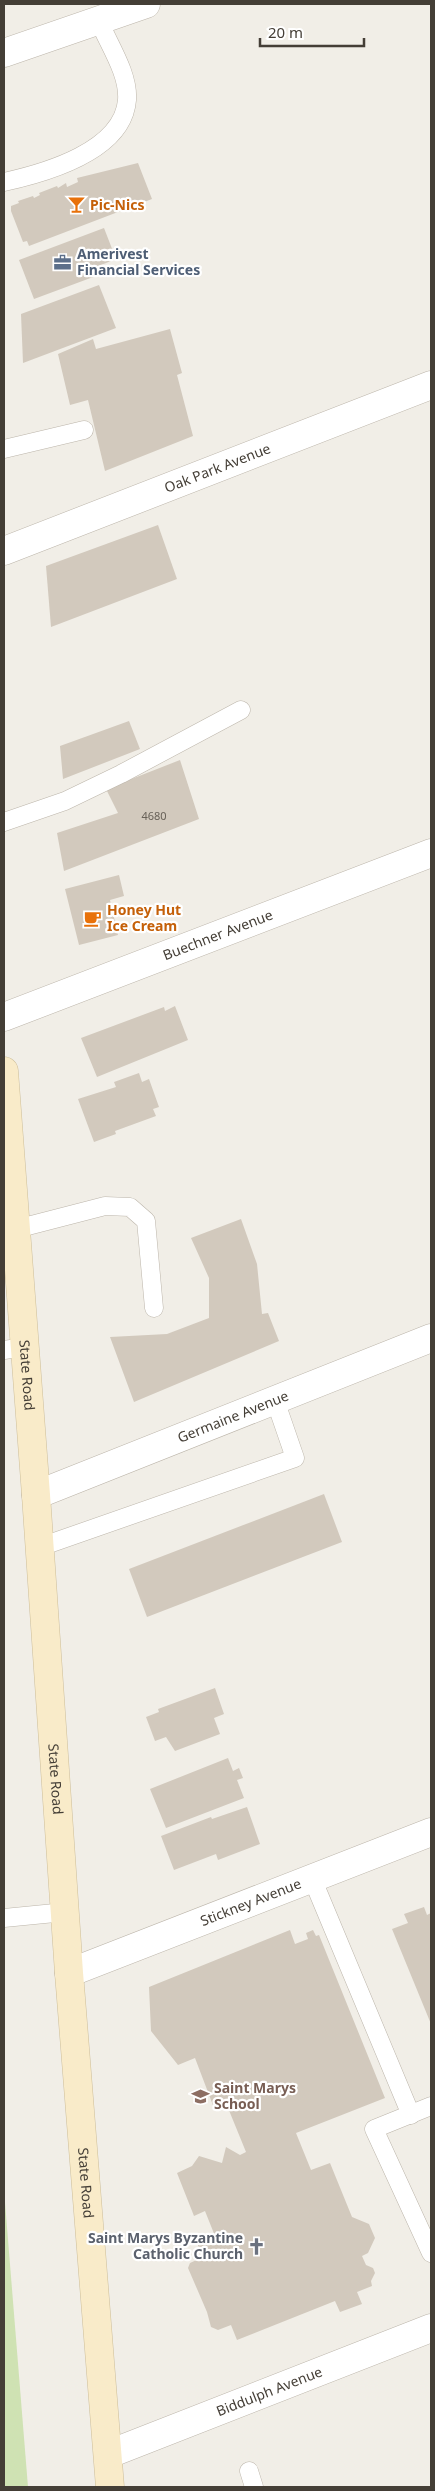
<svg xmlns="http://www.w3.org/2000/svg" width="435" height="2491" font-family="'Noto Sans',sans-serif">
	<rect width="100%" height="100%" fill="#f1eee7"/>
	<!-- green -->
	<path fill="#cfe2b3" d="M4,2190L28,2487H4Z"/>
	<!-- building -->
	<g fill="#d2c9bd">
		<path d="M138,163L152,199L29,246L27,241L23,242L11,211V206L19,203L18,201L33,196L34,198L40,195L39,193L57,186L58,188L66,183L67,187L78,182L77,178Z"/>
		<path d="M104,228L116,259L101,265L104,273L34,299L19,260Z"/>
		<path d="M99,285L116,328L23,363L21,314Z"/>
		<path d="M170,329L182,373L177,375L193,436L105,471L88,400L70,405L58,354L93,339L96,349Z"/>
		<path d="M158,525L177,579L51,627L46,566Z"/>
		<path d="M129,721L140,749L63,779L60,746Z"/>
		<path d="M180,760L199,819L64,871L57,833L118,813L106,789Z"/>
		<path d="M119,875L124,896L110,900L118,935L79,945L65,889Z"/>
		<path d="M175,1006L188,1040L97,1077L81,1038L164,1007L165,1011Z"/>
		<path d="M139,1073L142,1082L149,1079L159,1107L153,1109L156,1116L115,1131L116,1134L94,1142L78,1099L116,1087L114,1082Z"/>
		<path d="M241,1219L257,1264L262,1314L268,1313L279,1341L134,1402L110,1337L167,1334L209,1318V1278L191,1238Z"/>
		<path d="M324,1494L342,1542L147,1617L129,1569Z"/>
		<path d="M215,1688L224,1714L214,1718L220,1734L175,1751L166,1737L155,1741L146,1717L159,1712L158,1709Z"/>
		<path d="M228,1758L233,1771L239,1768L243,1778L237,1780L244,1798L166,1828L150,1789Z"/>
		<path d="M247,1807L260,1844L218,1860L216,1854L174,1870L161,1836L211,1817L212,1819Z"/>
		<path d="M424,1907L427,1915L431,1913V2024L392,1929L408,1923L404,1914Z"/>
		<path d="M290,1930L295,1944L308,1939L306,1933L313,1930L316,1936L319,1935L385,2098L296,2133L311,2170L330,2163L352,2217L369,2224L375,2238L368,2253L362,2256L366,2265L373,2268L375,2273L371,2281L372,2286L357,2292L362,2304L340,2312L335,2301L237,2340L231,2325L218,2330L211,2327L207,2312L188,2268L190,2263L203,2257L197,2243L215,2236L205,2211L194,2216L177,2173L192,2166L199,2156L222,2163L226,2147L240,2155L246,2152L226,2103L214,2108L195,2058L178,2065L151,2031L149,1987Z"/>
	</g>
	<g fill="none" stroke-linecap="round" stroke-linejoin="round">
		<defs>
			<g id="service">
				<path d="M4,182C45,173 123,151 127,100C129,74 109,45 99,21"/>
				<path d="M4,449L84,430"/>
				<path d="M4,822L65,801L121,774L241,710"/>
				<path d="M16,1229L105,1206L130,1207L146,1221L154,1308"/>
				<path d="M4,1350L25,1347"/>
				<path d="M40,1547L295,1458L275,1400"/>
				<path d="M312,1878L411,2115"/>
				<path d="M4,1918L65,1912"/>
				<path d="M431,2106L374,2129L431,2253"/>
				<path d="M249,2471L254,2487"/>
			</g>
			<g id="minor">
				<path d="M4,53L146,4"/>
				<path id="s1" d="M4,551L431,385"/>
				<path id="s2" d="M4,1017L431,853"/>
				<path id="s3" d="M36,1495L431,1338"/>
				<path id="s4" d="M69,1973L431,1832"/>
				<path id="s5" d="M109,2454L431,2328"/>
			</g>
			<g id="secondary">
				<path id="s6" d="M4,1071L36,1495L69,1973L110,2487"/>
			</g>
		</defs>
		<!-- service casing -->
		<use href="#service" stroke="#bcb5aa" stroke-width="19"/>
		<!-- minor casing -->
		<use href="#minor" stroke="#bcb5aa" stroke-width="29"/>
		<!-- secondary casing -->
		<use href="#secondary" stroke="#cdbe9a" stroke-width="29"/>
		<!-- service -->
		<use href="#service" stroke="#fff" stroke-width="18"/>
		<!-- minor -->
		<use href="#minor" stroke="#fff" stroke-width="28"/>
		<!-- secondary -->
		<use href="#secondary" stroke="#f9ebc9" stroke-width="28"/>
	</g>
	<!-- icons -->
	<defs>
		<symbol id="bar-bare" viewBox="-9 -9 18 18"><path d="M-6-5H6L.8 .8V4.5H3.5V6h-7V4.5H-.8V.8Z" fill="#e8710a" stroke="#fff" stroke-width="2.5" paint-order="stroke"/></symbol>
		<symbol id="office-bare" viewBox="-9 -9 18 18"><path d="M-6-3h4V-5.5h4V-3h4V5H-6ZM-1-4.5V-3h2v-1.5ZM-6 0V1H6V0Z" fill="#5c6f8a" stroke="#fff" stroke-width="2.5" paint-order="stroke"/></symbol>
		<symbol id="cafe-bare" viewBox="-9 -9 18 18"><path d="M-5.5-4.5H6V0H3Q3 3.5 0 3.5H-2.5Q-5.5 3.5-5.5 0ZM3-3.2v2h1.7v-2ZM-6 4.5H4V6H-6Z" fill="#e8710a" stroke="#fff" stroke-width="2.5" paint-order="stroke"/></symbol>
		<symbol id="school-bare" viewBox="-9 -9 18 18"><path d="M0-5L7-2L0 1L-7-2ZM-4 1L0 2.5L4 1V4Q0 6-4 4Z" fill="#8d6e63" stroke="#fff" stroke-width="2.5" paint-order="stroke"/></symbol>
		<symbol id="church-bare" viewBox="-9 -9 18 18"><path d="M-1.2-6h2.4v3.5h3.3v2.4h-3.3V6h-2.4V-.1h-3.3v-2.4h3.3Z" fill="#6b7280" stroke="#fff" stroke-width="2.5" paint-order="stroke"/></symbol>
	</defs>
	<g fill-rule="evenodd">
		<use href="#bar-bare" x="64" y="192" width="25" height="25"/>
		<use href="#office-bare" x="50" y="250" width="25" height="25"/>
		<use href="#cafe-bare" x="80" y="906" width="25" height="25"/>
		<use href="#school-bare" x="188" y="2084" width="25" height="25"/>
		<use href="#church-bare" x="244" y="2234" width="25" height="25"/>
	</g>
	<g text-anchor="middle" stroke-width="4.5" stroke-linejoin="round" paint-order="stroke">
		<!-- number labels -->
		<g font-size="11" fill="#686158">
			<text x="154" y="820">4680</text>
		</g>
		<!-- food labels -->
		<g font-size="14" font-weight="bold" fill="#c56008" stroke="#fff" text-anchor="start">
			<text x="90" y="210">Pic-Nics</text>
			<text x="107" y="915">Honey Hut<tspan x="107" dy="16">Ice Cream</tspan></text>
		</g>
		<!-- service labels -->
		<g font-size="14" font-weight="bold" fill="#4e5e75" stroke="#fff" text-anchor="start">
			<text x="77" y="259">Amerivest<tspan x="77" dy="16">Financial Services</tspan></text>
		</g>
		<!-- street labels -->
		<g font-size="14" fill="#443e36" stroke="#fff">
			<text dy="5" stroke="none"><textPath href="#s1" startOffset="229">Oak Park Avenue</textPath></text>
			<text dy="5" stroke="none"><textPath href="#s2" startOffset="229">Buechner Avenue</textPath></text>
			<text dy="5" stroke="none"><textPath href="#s6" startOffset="305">State Road</textPath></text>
			<text dy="5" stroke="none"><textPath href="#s3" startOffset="212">Germaine Avenue</textPath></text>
			<text dy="5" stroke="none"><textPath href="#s6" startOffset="710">State Road</textPath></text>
			<text dy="5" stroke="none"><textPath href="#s4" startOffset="195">Stickney Avenue</textPath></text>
			<text dy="5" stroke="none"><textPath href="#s6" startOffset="1115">State Road</textPath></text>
			<text dy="5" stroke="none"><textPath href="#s5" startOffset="172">Biddulph Avenue</textPath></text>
		</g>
		<!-- education labels -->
		<g font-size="14" font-weight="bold" fill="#785e54" stroke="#fff" text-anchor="start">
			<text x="214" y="2093">Saint Marys<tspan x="214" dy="16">School</tspan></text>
		</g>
		<!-- worship labels -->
		<g font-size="14" font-weight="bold" fill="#5b616d" stroke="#fff" text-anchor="end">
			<text x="243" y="2243">Saint Marys Byzantine<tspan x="243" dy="16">Catholic Church</tspan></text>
		</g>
	</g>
	<!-- border -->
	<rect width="435" height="2491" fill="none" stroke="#443e36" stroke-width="10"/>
	<!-- scale -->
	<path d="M260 38v8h104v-8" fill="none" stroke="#443e36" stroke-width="2.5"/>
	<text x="268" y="38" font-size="15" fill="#443e36" stroke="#ffffff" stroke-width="4" paint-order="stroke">20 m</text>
</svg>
